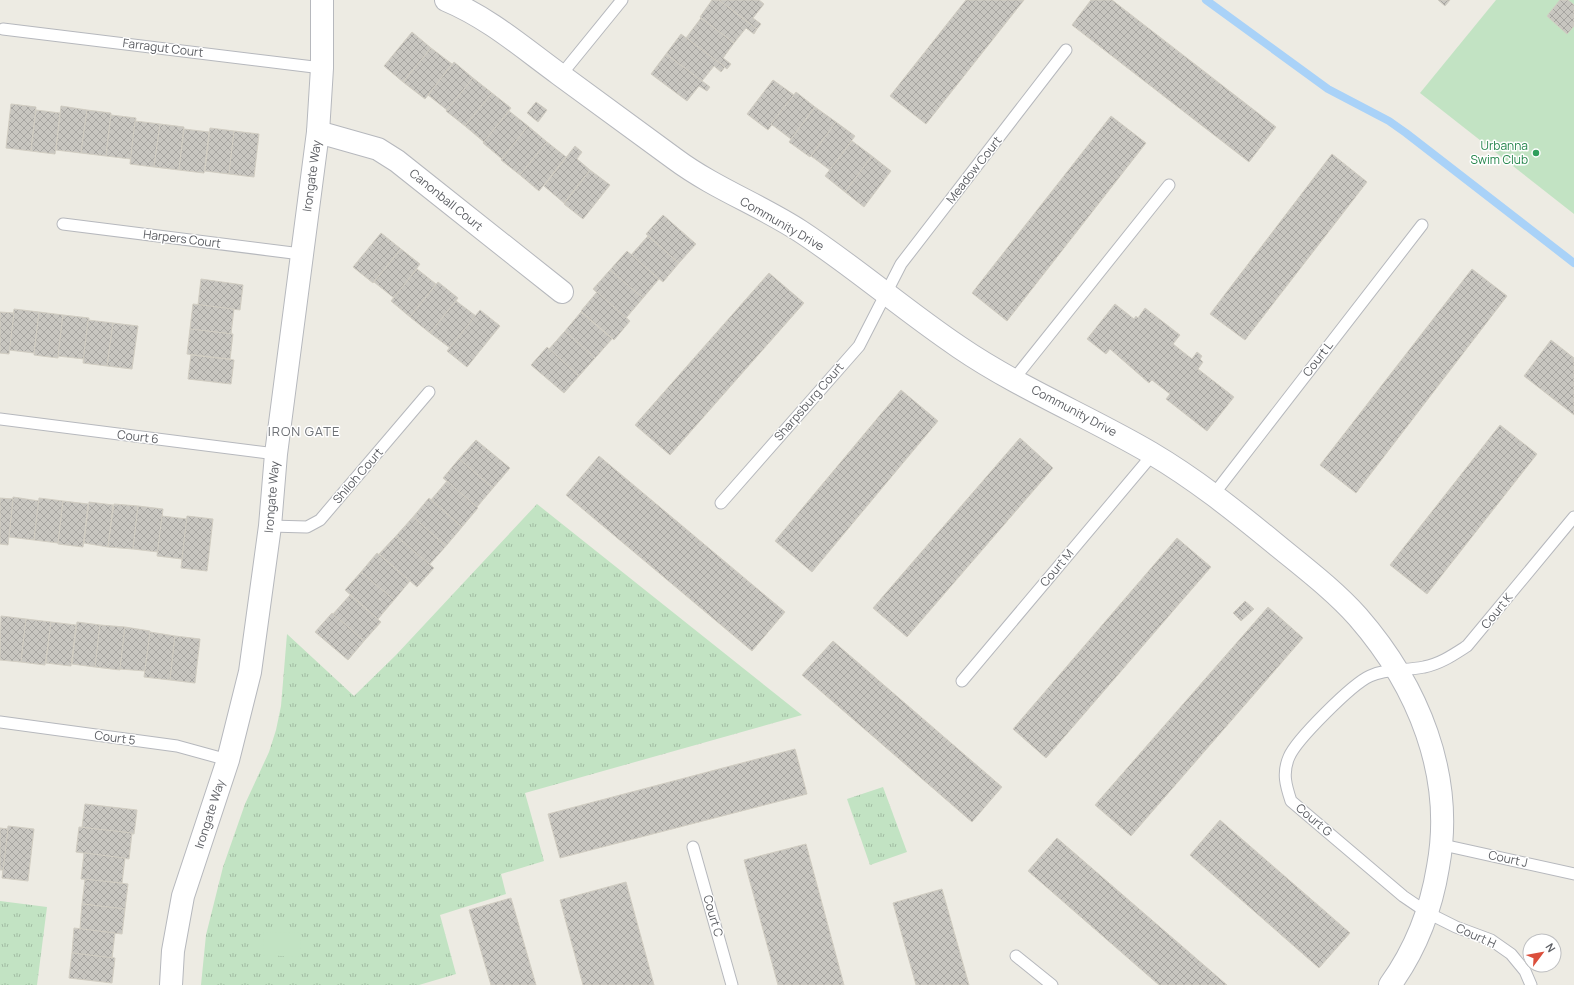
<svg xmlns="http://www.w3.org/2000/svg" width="1574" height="985" font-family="Manrope,sans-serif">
	<defs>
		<pattern id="grass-tufts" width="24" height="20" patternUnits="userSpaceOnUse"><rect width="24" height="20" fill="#c2e3c3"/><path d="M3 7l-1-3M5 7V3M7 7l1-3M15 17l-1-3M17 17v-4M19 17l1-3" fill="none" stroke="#a1bba2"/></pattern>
		<pattern id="building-cross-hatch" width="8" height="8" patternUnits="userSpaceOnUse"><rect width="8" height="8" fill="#c8c6c0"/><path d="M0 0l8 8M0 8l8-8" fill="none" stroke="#a6a4a0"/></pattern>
	</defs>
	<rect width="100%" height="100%" fill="#edebe3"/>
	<!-- grass -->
	<g fill="url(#grass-tufts)">
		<path d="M537,504L802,715L525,793L544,861L501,874L506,894L440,915L456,974L419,985H201L206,935L223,867L245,804L269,752L276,730L281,706L287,634L354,696L396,655Z"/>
		<path d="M883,787L907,852L870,865L847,799Z"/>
		<path d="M0,901L47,907L37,985H0Z"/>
	</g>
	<!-- pitch -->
	<g fill="#c2e3c3">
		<path d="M1496,0H1574V214L1420,93Z"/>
		<path d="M264,932L301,933L300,957L263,955Z"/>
	</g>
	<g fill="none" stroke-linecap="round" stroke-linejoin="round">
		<!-- stream -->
		<path stroke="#a9d2f8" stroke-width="8" d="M1206,0L1328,89L1389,121L1406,133L1574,263"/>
	</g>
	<!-- building -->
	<g fill="url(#building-cross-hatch)" stroke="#d1cdc2">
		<path d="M712,0H719L757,29L754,34L746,28L734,43L701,18L700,17Z"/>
		<path d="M719,0H759L764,4L753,18L761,24L757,29Z"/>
		<path d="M966,0H1024L926,124L890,96Z"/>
		<path d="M1091,0H1112L1276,127L1249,162L1072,25Z"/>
		<path d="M1438,0H1450L1445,6Z"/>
		<path d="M1560,0H1568L1574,5V26L1567,34L1547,16Z"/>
		<path d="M701,18L734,43L723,58L731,64L727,69L686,38Z"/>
		<path d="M412,32L431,48L403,82L384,66Z"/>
		<path d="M681,34L725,67L721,72L714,66L702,81L666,54Z"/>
		<path d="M431,48L452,64L425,99L403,82Z"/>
		<path d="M666,54L710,87L707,91L699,86L687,101L651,74Z"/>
		<path d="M454,62L473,78L447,110L428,95Z"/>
		<path d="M473,78L492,93L465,126L446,111Z"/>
		<path d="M773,80L794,95L768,130L747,114Z"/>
		<path d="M796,92L815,107L791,139L771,124Z"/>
		<path d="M492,93L511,108L484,142L465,126Z"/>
		<path d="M536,102L547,110L538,122L527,113Z"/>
		<path d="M11,104L36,107L31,151L6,148Z"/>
		<path d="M61,106L87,110L81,153L56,150Z"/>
		<path d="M815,107L836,122L810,157L789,142Z"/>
		<path d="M36,110L60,113L55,154L31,151Z"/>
		<path d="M87,110L111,113L106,156L81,153Z"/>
		<path d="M509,111L528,126L502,159L483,143Z"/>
		<path d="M111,115L136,118L131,159L106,156Z"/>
		<path d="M1111,116L1146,143L1007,321L972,293Z"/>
		<path d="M135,121L160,124L154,167L130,164Z"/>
		<path d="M836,122L855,136L830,170L811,156Z"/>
		<path d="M160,124L184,127L179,170L154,167Z"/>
		<path d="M528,126L547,142L520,175L501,160Z"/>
		<path d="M210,128L234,131L229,174L205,171Z"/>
		<path d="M184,129L209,132L204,173L179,170Z"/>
		<path d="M234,131L259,134L254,177L229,174Z"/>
		<path d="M852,141L872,156L845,192L825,176Z"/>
		<path d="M547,142L566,157L539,191L520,175Z"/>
		<path d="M575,146L582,152L577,159L590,170L564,203L544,186Z"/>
		<path d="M1332,154L1367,182L1245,340L1210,314Z"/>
		<path d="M872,156L891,171L864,207L845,192Z"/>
		<path d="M590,170L610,185L583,219L564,204Z"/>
		<path d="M663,215L696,244L679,263L646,234Z"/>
		<path d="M381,233L401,249L373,283L353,267Z"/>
		<path d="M648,236L679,263L663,282L631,255Z"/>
		<path d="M401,249L420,264L394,298L374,282Z"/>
		<path d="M627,251L659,279L643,298L610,270Z"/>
		<path d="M417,269L436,284L410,317L391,301Z"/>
		<path d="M1472,269L1507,296L1356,493L1320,465Z"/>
		<path d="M610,270L643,298L626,318L593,289Z"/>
		<path d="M769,273L804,303L670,455L635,425Z"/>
		<path d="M201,279L243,285L240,310L198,305Z"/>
		<path d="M438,282L458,298L430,333L410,317Z"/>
		<path d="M597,292L630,321L614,340L581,311Z"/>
		<path d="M456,301L476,316L450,348L430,333Z"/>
		<path d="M193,304L234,309L231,334L190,329Z"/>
		<path d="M1115,304L1134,319L1136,316L1138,318L1145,308L1180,335L1173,344L1192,359L1197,352L1202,356L1200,359L1203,362L1198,369L1234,397L1207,431L1166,399L1170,394L1152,380L1149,383L1110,349L1106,354L1087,339Z"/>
		<path d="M14,309L39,312L34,353L9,350Z"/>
		<path d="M480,310L500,326L467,367L447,351Z"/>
		<path d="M0,312L14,313L9,354L0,353Z"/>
		<path d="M39,312L63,315L58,358L34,355Z"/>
		<path d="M581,312L612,339L595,358L565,331Z"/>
		<path d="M63,315L89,318L84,359L58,356Z"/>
		<path d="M88,320L113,323L107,366L83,363Z"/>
		<path d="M113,323L138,326L132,369L107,366Z"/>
		<path d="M190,329L233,334L230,359L187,354Z"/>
		<path d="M565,331L595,358L579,376L549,349Z"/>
		<path d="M1551,340L1574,358V415L1524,376Z"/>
		<path d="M547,347L579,376L564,393L531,365Z"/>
		<path d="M191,355L234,360L231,384L188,379Z"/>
		<path d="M901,390L938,421L812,572L775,541Z"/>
		<path d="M1500,425L1537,454L1427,594L1390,565Z"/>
		<path d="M1020,438L1053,468L907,637L873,608Z"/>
		<path d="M476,440L510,468L493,488L459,459Z"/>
		<path d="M599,456L785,612L752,651L566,495Z"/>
		<path d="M459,459L493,488L477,507L443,478Z"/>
		<path d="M447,481L478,508L462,527L431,500Z"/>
		<path d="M13,497L39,501L34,540L9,537Z"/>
		<path d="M0,498L13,499L8,545L0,544Z"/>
		<path d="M39,498L63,501L58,543L34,540Z"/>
		<path d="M429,498L462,527L446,546L413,517Z"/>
		<path d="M63,501L88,504L83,547L58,544Z"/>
		<path d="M89,502L113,505L108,547L84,543Z"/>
		<path d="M114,504L138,506L133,549L108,547Z"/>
		<path d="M138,506L163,509L158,552L133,549Z"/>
		<path d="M162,516L187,519L182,559L157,556Z"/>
		<path d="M187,516L213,519L207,571L181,568Z"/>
		<path d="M413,517L446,546L429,565L396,536Z"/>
		<path d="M396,536L434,568L417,587L379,554Z"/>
		<path d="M1177,538L1211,567L1046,758L1013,729Z"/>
		<path d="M377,553L410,581L394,600L361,572Z"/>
		<path d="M361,572L394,600L378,619L345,590Z"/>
		<path d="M350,595L381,622L364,641L333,614Z"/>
		<path d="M1245,601L1254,609L1241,621L1233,613Z"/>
		<path d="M1268,607L1303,638L1131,836L1095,805Z"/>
		<path d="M332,613L364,641L348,660L315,632Z"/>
		<path d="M1,616L26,619L21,662L0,660Z"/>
		<path d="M26,619L51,622L45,665L21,662Z"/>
		<path d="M51,622L76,625L71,666L46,663Z"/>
		<path d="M77,622L100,625L95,667L72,664Z"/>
		<path d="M100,625L125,627L120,670L95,667Z"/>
		<path d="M125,627L150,631L145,671L120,669Z"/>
		<path d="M150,632L175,636L170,680L144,677Z"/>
		<path d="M175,636L200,639L195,683L170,680Z"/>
		<path d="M833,641L1002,787L972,822L802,675Z"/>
		<path d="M795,749L807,794L560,858L548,814Z"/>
		<path d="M85,804L137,810L134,834L82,827Z"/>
		<path d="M1220,820L1350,933L1319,968L1190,855Z"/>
		<path d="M8,826L34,829L28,881L2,878Z"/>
		<path d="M79,827L132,833L129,859L76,852Z"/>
		<path d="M0,828L8,829L3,870H0Z"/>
		<path d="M1057,838L1227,985H1159L1028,871Z"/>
		<path d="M806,844L844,985H778L744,860Z"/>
		<path d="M84,853L125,858L122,883L81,879Z"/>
		<path d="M85,879L128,884L125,909L82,904Z"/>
		<path d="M626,882L654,985H583L560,900Z"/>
		<path d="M942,889L969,985H916L893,903Z"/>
		<path d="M511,898L536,985H491L469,910Z"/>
		<path d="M82,904L125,909L122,934L80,929Z"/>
		<path d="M74,928L115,933L112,958L72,953Z"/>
		<path d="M72,953L115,958L112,983L69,978Z"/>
	</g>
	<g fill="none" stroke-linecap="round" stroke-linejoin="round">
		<defs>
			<g id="service">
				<path d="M3,29L322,68"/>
				<path d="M561,75L622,0"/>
				<path d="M63,224L301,254"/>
				<path d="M1014,379L1169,185"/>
				<path d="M0,419L276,454"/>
				<path d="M1214,494L1422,225"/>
				<path d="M721,503L859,346L901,264L1066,50"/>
				<path d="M270,526L307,527L320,520L429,392"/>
				<path d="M962,681L1153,454"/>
				<path d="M0,722L177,746L228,760"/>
				<path d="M1443,845L1574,874"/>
				<path d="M693,847L732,985"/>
				<path d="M1016,956L1052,985"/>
				<path d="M1531,985L1525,971L1511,954L1491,940L1456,927L1428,913L1403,896L1291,801C1286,786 1282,773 1289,757C1296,740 1352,684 1370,676C1387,668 1405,671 1424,667C1440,664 1453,655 1467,646L1574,517"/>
			</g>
			<g id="minor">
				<path d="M446,0C489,18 522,47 559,74C598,103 637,131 675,159C714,188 760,205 800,231C855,267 904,310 959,347C1019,388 1088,416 1151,453C1195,479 1234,510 1273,542C1302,566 1333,589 1358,617C1418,686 1455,775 1438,867C1431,910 1416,949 1390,985"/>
				<path d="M318,132L378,149L397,161L562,292"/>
				<path d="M171,985L173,951L183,896L228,760L250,672L270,526L276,454L318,132L322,68V0"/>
			</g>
		</defs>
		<!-- service casing -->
		<use href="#service" stroke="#b6b8bd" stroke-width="13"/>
		<!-- minor casing -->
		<use href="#minor" stroke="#b6b8bd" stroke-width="24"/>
		<!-- service -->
		<use href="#service" stroke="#fff" stroke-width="11"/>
		<!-- minor -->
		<use href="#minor" stroke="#fff" stroke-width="22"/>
	</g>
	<!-- markers -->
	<circle fill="#2e9e5b" stroke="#fff" stroke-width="1.5" cx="1536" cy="153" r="4"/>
	<g text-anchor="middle" stroke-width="3" stroke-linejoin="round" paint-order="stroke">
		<!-- street labels -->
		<g font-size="12" fill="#5c5e63" stroke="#fff">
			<text transform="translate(163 48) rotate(7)" y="4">Farragut Court</text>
			<text transform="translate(974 170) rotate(-52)" y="4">Meadow Court</text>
			<text transform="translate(312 176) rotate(-82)" y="4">Irongate Way</text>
			<text transform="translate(446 200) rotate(39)" y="4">Canonball Court</text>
			<text transform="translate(782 224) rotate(30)" y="4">Community Drive</text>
			<text transform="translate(182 239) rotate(7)" y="4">Harpers Court</text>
			<text transform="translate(1318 359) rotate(-52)" y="4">Court L</text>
			<text transform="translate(809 402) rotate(-49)" y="4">Sharpsburg Court</text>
			<text transform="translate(1074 411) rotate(28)" y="4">Community Drive</text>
			<text transform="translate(138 437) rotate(7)" y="4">Court 6</text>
			<text transform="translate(358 476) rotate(-49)" y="4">Shiloh Court</text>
			<text transform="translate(272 497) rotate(-85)" y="4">Irongate Way</text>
			<text transform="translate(1057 568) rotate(-50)" y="4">Court M</text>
			<text transform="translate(1497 611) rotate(-51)" y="4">Court K</text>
			<text transform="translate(115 738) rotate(8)" y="4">Court 5</text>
			<text transform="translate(210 814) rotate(-72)" y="4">Irongate Way</text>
			<text transform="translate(1314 820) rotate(40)" y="4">Court G</text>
			<text transform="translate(1508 859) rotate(12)" y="4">Court J</text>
			<text transform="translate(713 916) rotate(74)" y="4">Court C</text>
			<text transform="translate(1476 936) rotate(24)" y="4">Court H</text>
		</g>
		<!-- leisure labels -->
		<g font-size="12" fill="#27864d" stroke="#fff" text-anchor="end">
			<text x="1528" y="150">Urbanna<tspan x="1528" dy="14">Swim Club</tspan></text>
		</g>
		<!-- neighbourhood labels -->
		<g font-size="13" letter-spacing="1" fill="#6d7075" stroke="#fff">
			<text x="304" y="436">IRON GATE</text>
		</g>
	</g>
	<!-- north arrow -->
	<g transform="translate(1542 953) rotate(58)"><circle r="19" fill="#ffffff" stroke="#bebfc1"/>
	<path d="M0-3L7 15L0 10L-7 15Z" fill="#db4f3c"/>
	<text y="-6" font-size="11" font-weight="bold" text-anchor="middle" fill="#5c5e63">N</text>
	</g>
</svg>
